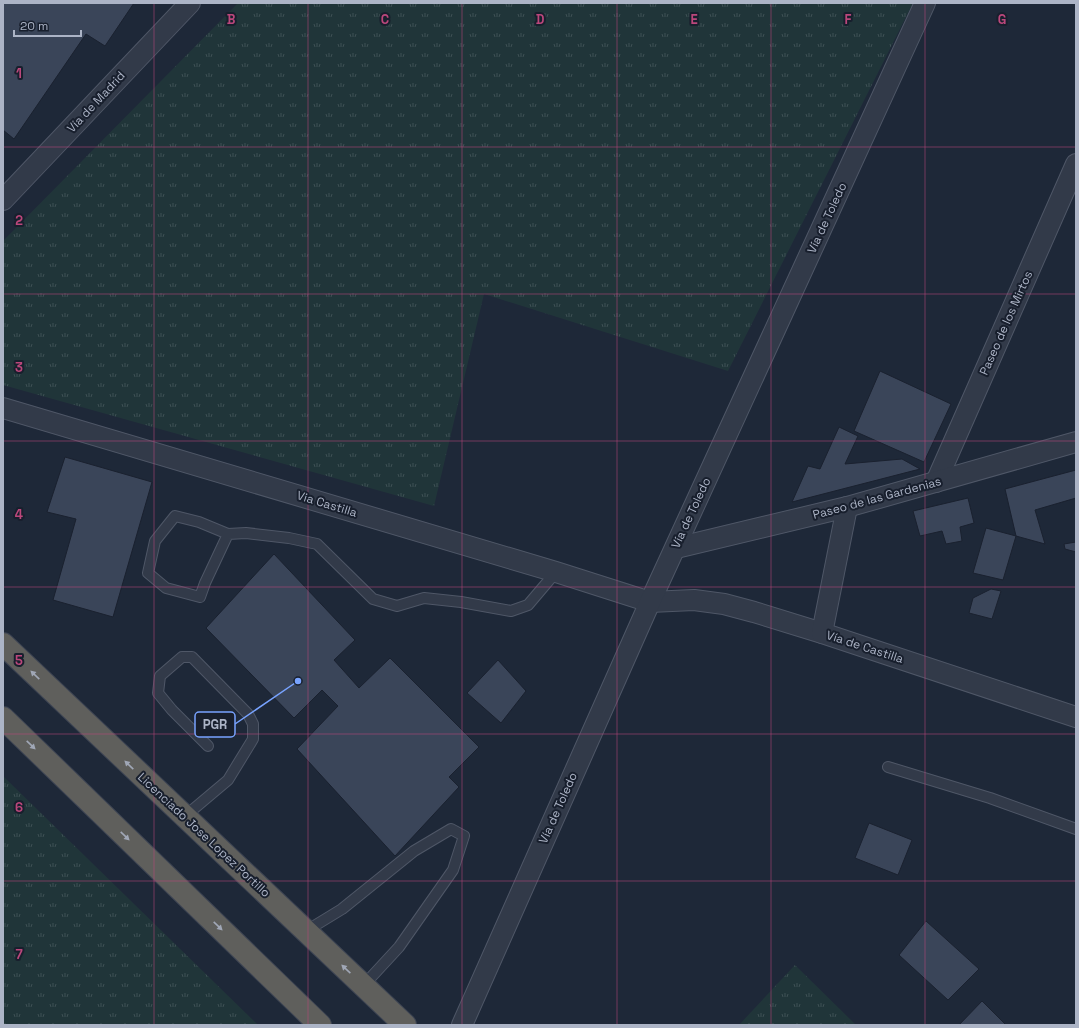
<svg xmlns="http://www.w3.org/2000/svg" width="1079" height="1028" font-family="'Space Grotesk',sans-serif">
	<defs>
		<pattern id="grass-tufts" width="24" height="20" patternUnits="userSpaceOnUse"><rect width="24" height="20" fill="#203539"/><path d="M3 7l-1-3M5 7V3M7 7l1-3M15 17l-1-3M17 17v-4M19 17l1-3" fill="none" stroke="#3e5054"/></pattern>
	</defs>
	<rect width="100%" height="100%" fill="#1e2838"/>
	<!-- grass -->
	<g fill="url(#grass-tufts)">
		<path d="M238,3H913L728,371L484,294L434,506L3,385V241Z"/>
		<path d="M3,776L258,1025H3Z"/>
		<path d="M795,965L856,1025H739Z"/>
	</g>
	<!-- building -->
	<g fill="#3a4559" stroke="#1a212f">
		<path d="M3,3H134L105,46L86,34L14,139L3,130Z"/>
		<path d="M880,371L951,404L924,462L854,431Z"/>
		<path d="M839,427L858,436L845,464L902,459L920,469L792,502L808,466L820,469Z"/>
		<path d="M65,457L152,482L113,617L53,600L76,519L47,512Z"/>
		<path d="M1076,470V498L1035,510L1045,544L1016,536L1005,489Z"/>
		<path d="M968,498L974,523L960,527L962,541L946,544L942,531L920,536L913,511Z"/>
		<path d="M986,528L1016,536L1003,580L973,573Z"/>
		<path d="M1076,542V552L1065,549L1064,544Z"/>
		<path d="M274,554L355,640L334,660L359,688L390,658L479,747L449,777L459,787L395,856L297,749L338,706L322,690L294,718L206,628Z"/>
		<path d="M991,589L1001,591L992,619L969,613L973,598Z"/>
		<path d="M498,660L526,691L501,723L467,693Z"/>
		<path d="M869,823L912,840L898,875L855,858Z"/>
		<path d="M926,921L979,969L948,1000L899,955Z"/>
		<path d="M982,1001L1006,1025H959Z"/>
	</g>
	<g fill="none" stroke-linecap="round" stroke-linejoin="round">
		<defs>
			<g id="service">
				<path d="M228,534L199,522L175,516L155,541L148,573L166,588L200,597L205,583L228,534L246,533L289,538L317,544L373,599L397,606L424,598L461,602L511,611L528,605L556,572"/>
				<path d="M888,767L990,798L1076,829"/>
				<path d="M184,817L228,780L253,739V724L248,714L192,657H182L160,676L158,693L172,710L208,746"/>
				<path d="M306,931L342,909L414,851L451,829L464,836L453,870L399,947L363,986"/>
			</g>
			<g id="minor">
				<path d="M3,200L190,3"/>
				<path d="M3,408L556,572L650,602L694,600L724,604L754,612L822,633L1076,717"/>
				<path d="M936,482L1076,164"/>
				<path d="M676,548L847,507L1076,442"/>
				<path d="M822,633L847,507"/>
				<path d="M462,1025L650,602L925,3"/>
			</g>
			<g id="trunk">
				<path d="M3,644L405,1025"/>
				<path d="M3,718L320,1025"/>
			</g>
		</defs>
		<!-- service casing -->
		<use href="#service" stroke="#4f5767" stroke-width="12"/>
		<!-- minor casing -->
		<use href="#minor" stroke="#4f5767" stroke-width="22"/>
		<!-- trunk casing -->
		<use href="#trunk" stroke="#3d4453" stroke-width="24"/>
		<!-- service -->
		<use href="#service" stroke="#323a49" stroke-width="10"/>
		<!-- minor -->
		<use href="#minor" stroke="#323a49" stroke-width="20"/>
		<!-- trunk -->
		<use href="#trunk" stroke="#5f5f5c" stroke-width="22"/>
	</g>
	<!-- one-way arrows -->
	<defs><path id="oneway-solid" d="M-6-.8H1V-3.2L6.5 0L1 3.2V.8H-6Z"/></defs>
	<g fill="#a0a7b6">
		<use href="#oneway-solid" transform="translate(35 675) rotate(-136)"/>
		<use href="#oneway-solid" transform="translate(31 745) rotate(44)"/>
		<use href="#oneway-solid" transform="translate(129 765) rotate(-136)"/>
		<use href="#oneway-solid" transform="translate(125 836) rotate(44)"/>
		<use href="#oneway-solid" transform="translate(218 926) rotate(44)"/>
		<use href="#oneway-solid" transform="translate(346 969) rotate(-137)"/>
	</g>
	<!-- grid -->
	<path fill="none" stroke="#bb477b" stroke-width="1" stroke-opacity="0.55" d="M154,3V1025M308,3V1025M462,3V1025M617,3V1025M771,3V1025M925,3V1025M3,147H1076M3,294H1076M3,441H1076M3,587H1076M3,734H1076M3,881H1076"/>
	<g text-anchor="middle" stroke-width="4" stroke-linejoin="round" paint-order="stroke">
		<!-- street labels -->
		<g font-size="12" fill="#acb4c6" stroke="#181f2d">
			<text transform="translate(96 102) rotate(-47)" y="4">Vía de Madrid</text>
			<text transform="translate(827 218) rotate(-65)" y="4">Vía de Toledo</text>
			<text transform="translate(1006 323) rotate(-66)" y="4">Paseo de los Mirtos</text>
			<text transform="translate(877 498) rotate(-15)" y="4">Paseo de las Gardenias</text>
			<text transform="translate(327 504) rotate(17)" y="4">Via Castilla</text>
			<text transform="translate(691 513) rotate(-65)" y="4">Vía de Toledo</text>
			<text transform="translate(865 647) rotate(18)" y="4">Vía de Castilla</text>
			<text transform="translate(558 808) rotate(-66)" y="4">Vía de Toledo</text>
			<text transform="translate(204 835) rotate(43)" y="4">Licenciado Jose Lopez Portillo</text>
		</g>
	</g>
	<g font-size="13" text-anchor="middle" font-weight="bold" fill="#bb477b" stroke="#181f2d" stroke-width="4" stroke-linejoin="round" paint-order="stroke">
		<text x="231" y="24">B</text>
		<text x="385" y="24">C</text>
		<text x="540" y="24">D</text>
		<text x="694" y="24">E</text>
		<text x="848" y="24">F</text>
		<text x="1002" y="24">G</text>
		<text x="19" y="78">1</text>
		<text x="19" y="225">2</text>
		<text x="19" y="372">3</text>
		<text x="19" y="519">4</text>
		<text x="19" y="665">5</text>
		<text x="19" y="812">6</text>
		<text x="19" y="959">7</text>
	</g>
	<!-- callouts -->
	<path fill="none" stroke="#78a3ff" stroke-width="1.5" d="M298 681L235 724"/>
	<circle fill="#78a3ff" stroke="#181f2d" stroke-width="1.5" cx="298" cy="681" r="4"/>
	<rect fill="#181f2d" stroke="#78a3ff" stroke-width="1.5" x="195" y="712" width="40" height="25" rx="4"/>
	<g font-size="13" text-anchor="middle" font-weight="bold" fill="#acb4c6">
		<text x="215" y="729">PGR</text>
	</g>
	<!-- border -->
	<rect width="1079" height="1028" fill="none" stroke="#acb4c6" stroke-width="8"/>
	<!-- scale -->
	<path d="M14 30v6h67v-6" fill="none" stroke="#acb4c6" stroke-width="2"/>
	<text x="20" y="30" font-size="12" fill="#acb4c6" stroke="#181f2d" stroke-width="3" paint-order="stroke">20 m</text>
</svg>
